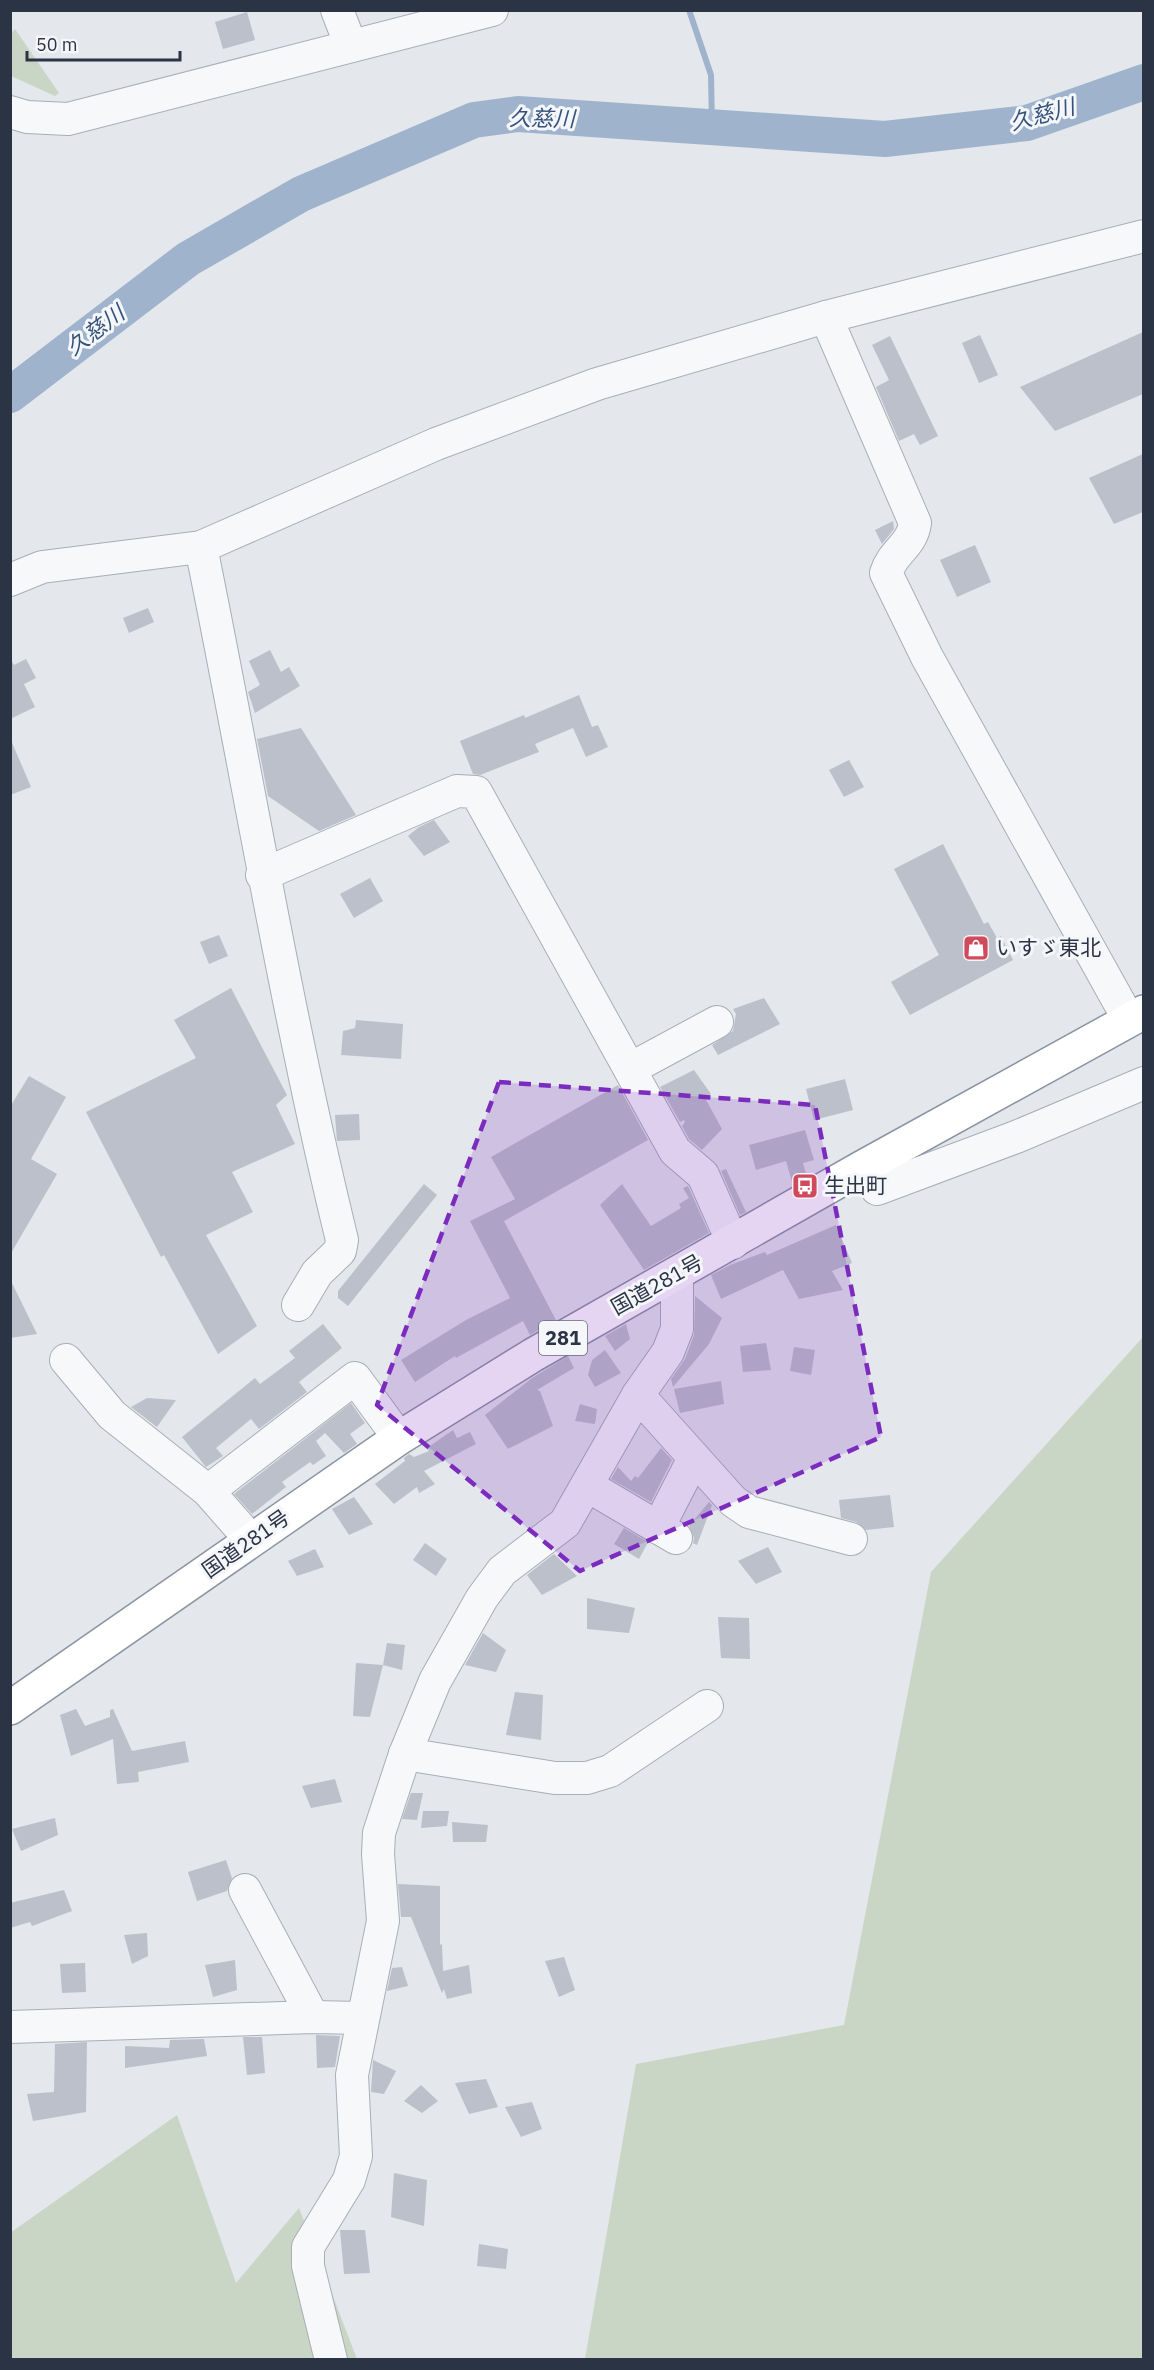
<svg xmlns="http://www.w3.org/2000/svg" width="1154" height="2370" font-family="'IBM Plex Sans','Noto Sans JP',sans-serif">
	<rect width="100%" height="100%" fill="#e4e7ec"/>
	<!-- green -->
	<g fill="#c9d6c5">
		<path d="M15,29L59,93L55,96L11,76V33Z"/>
		<path d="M1143,1337V2359H585L636,2064L844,2025L931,1572Z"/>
		<path d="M177,2115L236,2283L299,2208L357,2359H11L10,2233Z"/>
	</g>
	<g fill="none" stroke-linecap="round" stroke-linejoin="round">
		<!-- stream -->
		<path stroke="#9fb4cc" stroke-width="6" d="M689,10L711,75L712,127"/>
		<!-- river -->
		<path stroke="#9fb4cc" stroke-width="36" d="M10,395L188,259L301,194L474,120L518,114L885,139L1027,123L1144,82"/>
	</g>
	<!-- building -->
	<g fill="#bbc0ca">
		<path d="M247,12L255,40L223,49L215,22Z"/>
		<path d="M1143,332V394L1055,431L1020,387Z"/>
		<path d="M980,335L998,375L979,383L962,343Z"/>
		<path d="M890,336L938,436L920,445L914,434L899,441L876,387L889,380L872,345Z"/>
		<path d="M1143,454V512L1114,524L1089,478Z"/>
		<path d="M893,521L894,529L882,544L875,530Z"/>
		<path d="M975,545L991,582L957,597L940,560Z"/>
		<path d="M148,608L154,622L129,633L123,618Z"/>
		<path d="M270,650L281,672L289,667L300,686L255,713L248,692L260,685L249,661Z"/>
		<path d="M10,658L14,665L26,659L36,678L24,684L35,707L10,719Z"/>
		<path d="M579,695L592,727L598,725L608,747L586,757L573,728L535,744L539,752L480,775L473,774L460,741L524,715L525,718Z"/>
		<path d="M301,728L356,815L319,831L268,796L257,739Z"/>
		<path d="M10,738L31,787L10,795Z"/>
		<path d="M849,760L864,787L844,797L829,770Z"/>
		<path d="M434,820L450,842L424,856L408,836L419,827Z"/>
		<path d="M943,844L984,924L988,922L997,938L1001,936L1013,960L910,1015L891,982L939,955L894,869Z"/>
		<path d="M370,878L383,901L354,918L340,894Z"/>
		<path d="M219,935L228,956L209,964L200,942Z"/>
		<path d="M231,988L287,1095L276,1105L295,1144L232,1172L253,1212L206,1235L257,1326L218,1354L164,1255L161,1257L86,1112L196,1058L174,1020Z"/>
		<path d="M764,998L780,1024L718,1055L712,1045L733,1031L736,1014L733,1009Z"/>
		<path d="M356,1020L403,1024L401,1059L341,1055L343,1031L355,1028Z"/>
		<path d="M694,1070L711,1094L705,1098L722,1129L702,1150L689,1139L682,1126L685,1122L684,1120L680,1122L660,1087Z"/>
		<path d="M29,1076L66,1097L31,1159L57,1174L10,1255V1107Z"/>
		<path d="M845,1079L853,1110L814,1120L806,1089Z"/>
		<path d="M618,1085L648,1140L504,1221L556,1320L530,1335L523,1321L456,1358L455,1356L415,1382L401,1360L466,1320L510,1298L470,1221L515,1199L491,1157Z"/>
		<path d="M359,1114L360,1140L337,1141L335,1115Z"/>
		<path d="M805,1130L814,1160L803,1163L807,1177L792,1182L786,1161L756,1170L749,1145Z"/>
		<path d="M726,1169L746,1212L740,1215L721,1171Z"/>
		<path d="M424,1184L437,1195L348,1306L338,1298V1291Z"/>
		<path d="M622,1184L651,1226L681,1208L679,1204L689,1198L683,1188L688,1186L709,1233L644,1270L600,1205Z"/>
		<path d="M836,1225L852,1263L832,1271L843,1290L799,1299L783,1270L721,1299L711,1275L730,1265L765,1252L767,1255Z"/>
		<path d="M10,1279L37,1334L10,1338Z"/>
		<path d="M695,1296L722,1318L709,1344L673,1387L671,1379L685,1359L694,1335Z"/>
		<path d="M323,1324L342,1348L299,1382L307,1392L259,1429L251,1419L216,1448L223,1456L206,1467L182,1437L255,1378L260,1384L295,1358L289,1351Z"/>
		<path d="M626,1324L630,1339L615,1351L605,1336Z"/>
		<path d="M766,1343L771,1370L743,1372L740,1346Z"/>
		<path d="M794,1347L815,1350L811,1375L790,1371Z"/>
		<path d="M605,1350L621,1373L595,1387L588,1375L592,1360Z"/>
		<path d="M568,1356L574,1368L537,1390L540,1391L553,1426L508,1449L485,1415L532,1378Z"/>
		<path d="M721,1381L724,1404L680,1413L674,1389Z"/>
		<path d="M147,1398L176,1400L157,1427L131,1407Z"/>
		<path d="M351,1403L365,1423L350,1434L357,1444L344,1453L325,1433L316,1441L326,1456L313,1465L310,1462L282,1482L286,1487L252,1514L234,1494Z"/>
		<path d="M580,1404L597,1409L595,1424L575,1421Z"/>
		<path d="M453,1430L457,1438L470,1432L476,1444L424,1471L435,1484L419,1493L417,1487L394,1504L375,1484L405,1461L404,1458L409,1454L414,1457L429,1451L427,1448Z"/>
		<path d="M661,1448L672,1460L651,1502L611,1479L618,1467L631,1481L635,1476L638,1478Z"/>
		<path d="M890,1495L894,1527L866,1530L856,1522L841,1518L839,1500Z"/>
		<path d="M354,1497L373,1524L349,1535L332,1509Z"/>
		<path d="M709,1502L712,1505L697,1545L693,1543L694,1538L689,1526Z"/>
		<path d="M624,1528L648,1542L639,1559L614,1544Z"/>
		<path d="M425,1543L447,1559L436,1576L413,1560Z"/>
		<path d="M768,1547L782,1572L756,1584L738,1561Z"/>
		<path d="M315,1549L324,1567L297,1576L288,1561Z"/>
		<path d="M554,1554L577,1576L542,1595L527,1575Z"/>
		<path d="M587,1598L635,1608L629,1633L587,1629Z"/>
		<path d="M718,1617L749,1618L750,1659L721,1658Z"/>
		<path d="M483,1633L506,1650L496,1672L465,1665Z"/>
		<path d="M387,1643L405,1645L402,1670L383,1665Z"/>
		<path d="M356,1663L383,1665L370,1717L353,1716Z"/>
		<path d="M515,1692L543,1695L541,1740L506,1735Z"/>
		<path d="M76,1709L85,1726L110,1717V1710L113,1709L132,1751L185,1741L189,1762L138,1772L139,1782L117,1784L113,1739L71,1756L60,1715Z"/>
		<path d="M335,1779L342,1802L311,1808L302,1786Z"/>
		<path d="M411,1793H423L417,1820L402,1819Z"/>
		<path d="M423,1811H449L447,1826L421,1828Z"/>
		<path d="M55,1818L58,1835L21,1851L12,1829Z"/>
		<path d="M452,1822L488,1825L486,1842H453Z"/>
		<path d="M226,1860L232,1878L227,1891L197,1901L188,1872Z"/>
		<path d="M398,1884L440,1886V1945L442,1944L443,1971L469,1965L472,1993L447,1999L444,1989L442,1993L411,1917H401Z"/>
		<path d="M64,1890L72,1911L32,1926L30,1922L10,1928V1903Z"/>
		<path d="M147,1933L148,1956L132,1964L124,1935Z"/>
		<path d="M564,1957L575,1990L559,1997L545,1961Z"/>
		<path d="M235,1960L237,1990L213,1997L205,1965Z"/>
		<path d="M85,1963L86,1992L62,1993L60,1964Z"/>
		<path d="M402,1967L408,1986L387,1991L392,1968Z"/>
		<path d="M316,2035L340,2036L335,2067L317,2068Z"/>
		<path d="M243,2037H262L265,2073L247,2075Z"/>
		<path d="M204,2039L207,2056L125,2068V2046L169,2048L170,2040Z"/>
		<path d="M87,2042L86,2112L33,2121L27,2094L54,2092L55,2044Z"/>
		<path d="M373,2060L396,2071L384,2094L371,2092Z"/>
		<path d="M486,2079L498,2107L469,2114L455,2083Z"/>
		<path d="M421,2085L438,2101L422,2113L404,2101Z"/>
		<path d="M532,2102L542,2129L521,2137L505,2107Z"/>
		<path d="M394,2173L427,2180L424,2226L391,2217Z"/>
		<path d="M340,2230H365L370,2273L344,2274Z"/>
		<path d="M479,2244L508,2249L506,2269L477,2266Z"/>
	</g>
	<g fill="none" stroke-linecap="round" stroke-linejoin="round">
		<defs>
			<g id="minor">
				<path d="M337,10L351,46"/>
				<path d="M10,112L27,117L68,119L492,10"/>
				<path d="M826,317L915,523C912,546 893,551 886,573L927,657L1129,1020"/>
				<path d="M201,547C248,778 286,1011 342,1240L340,1251L317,1273L298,1305"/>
				<path d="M10,580L42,567L201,547L436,444L597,384L826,317L1144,236"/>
				<path d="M262,875L457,791L476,792L675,1151L703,1175L733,1243"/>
				<path d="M630,1069L717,1022"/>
				<path d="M863,1167L877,1189L1016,1137L1144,1083"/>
				<path d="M66,1360L112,1415L208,1491L251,1540"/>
				<path d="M638,1395L733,1501L749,1512L851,1539"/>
				<path d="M588,1486L676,1538"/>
				<path d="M208,1491L355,1378L399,1438"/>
				<path d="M658,1528L694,1458"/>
				<path d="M405,1754L555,1778H587L610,1771L707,1706"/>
				<path d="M245,1890L313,2017"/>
				<path d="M10,2027L313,2017L361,2018"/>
				<path d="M331,2360L308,2266V2247L349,2180L356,2156L352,2075L383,1921L378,1854L379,1833L405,1754L435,1681L482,1598L502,1571L565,1523L638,1395L668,1352L677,1329V1274"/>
			</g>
			<path id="highway" d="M10,1708L399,1438L533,1355L863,1167L1144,1012"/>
		</defs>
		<!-- minor casing -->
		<use href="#minor" stroke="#a9aeb7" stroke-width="34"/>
		<!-- highway casing -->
		<use href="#highway" stroke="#8b94a3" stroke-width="36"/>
		<!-- minor -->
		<use href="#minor" stroke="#f7f8fa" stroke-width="32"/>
		<!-- highway -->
		<use href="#highway" stroke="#fff" stroke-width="33"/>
	</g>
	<!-- marked area -->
	<path fill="#7b2cbf" fill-opacity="0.2" stroke="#7b2cbf" stroke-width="4.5" stroke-dasharray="12 8" stroke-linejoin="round" d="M499,1082L815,1105L881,1437L580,1571L377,1405Z"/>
	<!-- icons -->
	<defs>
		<symbol id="shop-square" viewBox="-11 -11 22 22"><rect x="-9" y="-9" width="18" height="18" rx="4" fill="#d1495b" stroke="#f4f6f9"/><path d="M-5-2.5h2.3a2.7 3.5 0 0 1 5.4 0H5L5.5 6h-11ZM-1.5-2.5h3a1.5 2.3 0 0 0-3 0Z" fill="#fff"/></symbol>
		<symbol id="bus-square" viewBox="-11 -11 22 22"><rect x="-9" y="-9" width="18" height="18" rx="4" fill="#d1495b" stroke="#f4f6f9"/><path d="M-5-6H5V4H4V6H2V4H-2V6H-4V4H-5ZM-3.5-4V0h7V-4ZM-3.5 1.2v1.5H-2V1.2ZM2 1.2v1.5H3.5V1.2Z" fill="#fff"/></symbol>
	</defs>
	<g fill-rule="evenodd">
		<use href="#shop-square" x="961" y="933" width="30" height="30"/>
		<use href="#bus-square" x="790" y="1171" width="30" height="30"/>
	</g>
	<g text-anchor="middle" stroke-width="6" stroke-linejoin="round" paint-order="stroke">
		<!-- shield labels -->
		<rect fill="#f4f6f9" stroke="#676e7b" stroke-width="1.5" x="539" y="1321" width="48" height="34" rx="4.5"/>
		<g font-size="20" font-weight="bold" fill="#2b3445">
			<text x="563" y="1345">281</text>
		</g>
		<!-- poi labels -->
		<g font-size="21" fill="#2b3445" stroke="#f4f6f9" text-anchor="start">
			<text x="996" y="955">いすゞ東北</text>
			<text x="824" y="1193">生出町</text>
		</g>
		<!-- street labels -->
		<g font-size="21" fill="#2b3445" stroke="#f4f6f9">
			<text transform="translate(657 1285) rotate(-29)" y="7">国道281号</text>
			<text transform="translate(246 1544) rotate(-35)" y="7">国道281号</text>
		</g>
		<!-- water labels -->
		<g font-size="22" font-style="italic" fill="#34527a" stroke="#f4f6f9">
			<text transform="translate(1042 114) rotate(-15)" y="8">久慈川</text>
			<text transform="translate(542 118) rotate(1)" y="8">久慈川</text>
			<text transform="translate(95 330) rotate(-37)" y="8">久慈川</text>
		</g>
	</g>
	<!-- border -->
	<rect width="1154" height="2370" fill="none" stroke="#2b3445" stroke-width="24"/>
	<!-- scale -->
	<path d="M27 51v9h153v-9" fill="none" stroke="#2b3445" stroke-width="3"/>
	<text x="36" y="51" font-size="18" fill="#2b3445" stroke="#f4f6f9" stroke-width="4.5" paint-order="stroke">50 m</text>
</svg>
